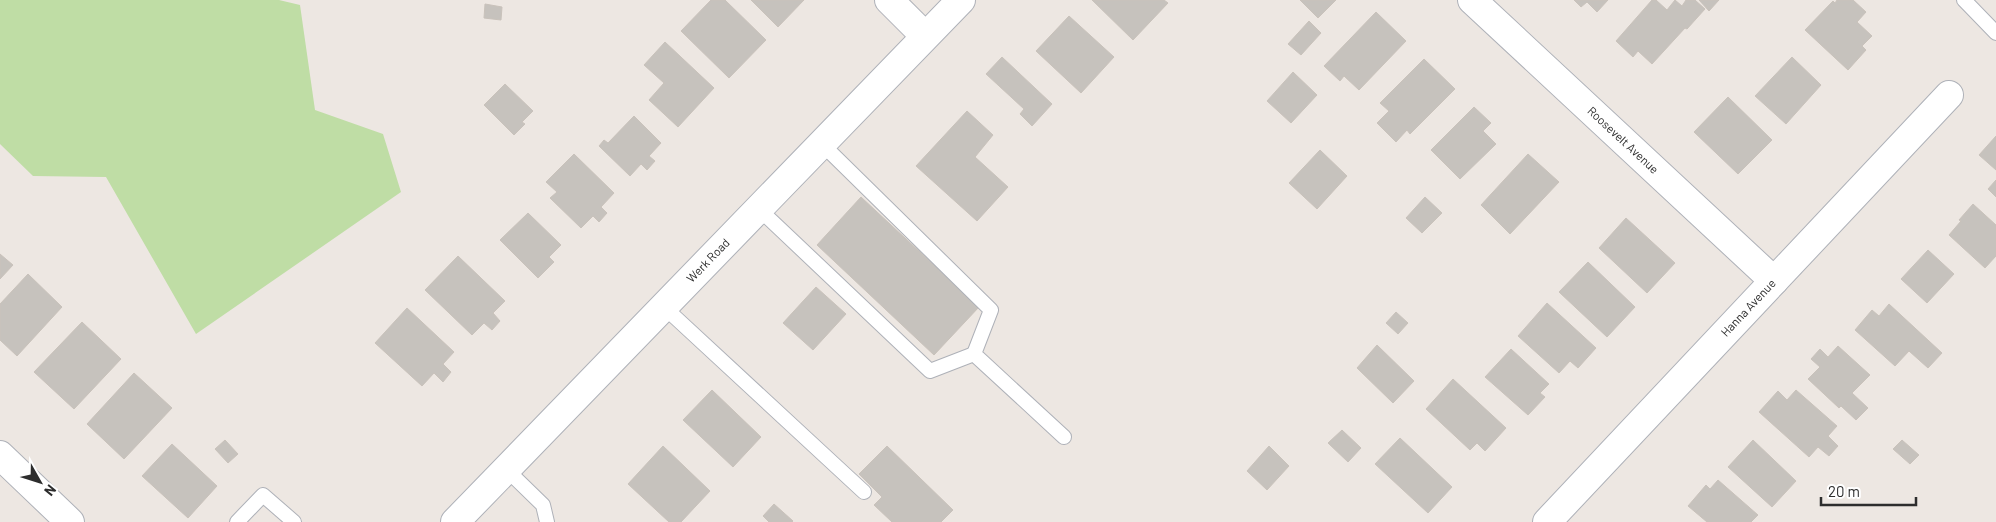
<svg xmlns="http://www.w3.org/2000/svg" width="1996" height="522" font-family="Barlow,sans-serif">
	<rect width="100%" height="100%" fill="#ede7e2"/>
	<!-- green -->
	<path fill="#bfdda5" d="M0,0H279L300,5L315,110L383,134L401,192L196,334L106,177L33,176L0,144Z"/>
	<!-- building -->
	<g fill="#c6c2bd" stroke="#c9c2bb">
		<path d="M711,0H725L766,40L729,78L681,31Z"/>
		<path d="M751,0H804L778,27Z"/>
		<path d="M1092,0H1164L1168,3L1133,40Z"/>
		<path d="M1300,0H1336L1318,18Z"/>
		<path d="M1574,0H1608L1597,12L1587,2L1581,7Z"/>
		<path d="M1652,0H1656L1667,10L1675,0L1682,6L1686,0H1695L1705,9L1687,29L1685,28L1652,64L1638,51L1633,57L1616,41Z"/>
		<path d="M1699,0H1719L1709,11Z"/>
		<path d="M1837,0H1853L1866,12L1857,22L1872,36L1862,46L1866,50L1848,70L1805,30L1833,1L1835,3Z"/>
		<path d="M485,4L502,7L501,20L484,18Z"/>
		<path d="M1376,12L1406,41L1359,90L1344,76L1340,81L1324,66Z"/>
		<path d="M1069,16L1114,57L1081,93L1036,51Z"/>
		<path d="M1309,21L1321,33L1301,55L1288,44Z"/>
		<path d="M665,42L714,88L678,127L649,100L664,83L644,65Z"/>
		<path d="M1002,57L1052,104L1032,126L1020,114L1024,109L986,74Z"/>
		<path d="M1792,57L1821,85L1786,124L1755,96Z"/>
		<path d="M1424,59L1455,89L1410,134L1407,130L1396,142L1377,123L1389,111L1380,103Z"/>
		<path d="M1293,72L1317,95L1291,123L1267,101Z"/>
		<path d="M505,84L533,111L522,122L525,124L514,135L484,105Z"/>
		<path d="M1728,97L1772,140L1738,174L1694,132Z"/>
		<path d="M1474,107L1491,123L1483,131L1496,144L1460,179L1431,150Z"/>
		<path d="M967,111L993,135L975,157L1008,187L977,221L916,166Z"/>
		<path d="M634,116L661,143L649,156L655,161L647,170L641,164L630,176L599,146L604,140L608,143Z"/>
		<path d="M1996,136V170L1979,155Z"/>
		<path d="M1320,150L1347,176L1317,209L1289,183Z"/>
		<path d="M574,154L614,193L601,207L607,213L599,222L593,216L581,228L550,198L557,192L546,182Z"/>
		<path d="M1528,154L1559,182L1510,234L1481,205Z"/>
		<path d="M1996,180V197L1988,189Z"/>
		<path d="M861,197L979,307L934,355L817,245Z"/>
		<path d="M1425,197L1442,213L1422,233L1406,218Z"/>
		<path d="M1973,204L1996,225V256L1985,268L1949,235L1961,221L1959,220Z"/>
		<path d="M528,213L561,245L549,257L554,262L538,278L500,240Z"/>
		<path d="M1626,218L1675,263L1647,293L1599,248Z"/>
		<path d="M1928,250L1954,274L1927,303L1901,279Z"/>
		<path d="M0,254L13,265L0,279Z"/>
		<path d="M458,256L505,301L493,313L500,321L492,330L484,323L472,335L425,290Z"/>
		<path d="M1588,262L1635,307L1607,337L1559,292Z"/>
		<path d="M28,274L62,307L17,356L0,340V304Z"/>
		<path d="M816,287L846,314L813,350L783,323Z"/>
		<path d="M1547,303L1596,348L1578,368L1570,361L1559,373L1518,336Z"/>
		<path d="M1889,304L1942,353L1928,368L1909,351L1895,366L1855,330L1872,310L1879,316Z"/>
		<path d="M407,308L454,352L443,364L451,372L443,382L434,373L422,386L375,343Z"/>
		<path d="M1396,312L1408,323L1398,334L1386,323Z"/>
		<path d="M82,322L121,359L74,409L34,372Z"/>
		<path d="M1377,345L1414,381L1393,403L1357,368Z"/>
		<path d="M1838,346L1870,375L1852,393L1868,408L1856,420L1841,406L1839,408L1808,379L1820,367L1811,359L1820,349L1828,357Z"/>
		<path d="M1511,349L1549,384L1540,393L1545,397L1528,415L1485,377Z"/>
		<path d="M134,373L172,408L124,459L87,424Z"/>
		<path d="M1453,379L1506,428L1485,451L1477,443L1470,450L1426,409Z"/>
		<path d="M712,390L761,437L733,467L683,420Z"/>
		<path d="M1796,390L1837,426L1828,436L1838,446L1829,456L1818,447L1809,457L1759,412L1778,391L1787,400Z"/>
		<path d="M1342,430L1361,448L1348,462L1328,443Z"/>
		<path d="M1400,438L1452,487L1428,513L1375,464Z"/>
		<path d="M225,440L238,454L228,463L215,449Z"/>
		<path d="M1753,440L1796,481L1772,507L1728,467Z"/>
		<path d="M1902,440L1919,455L1910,464L1893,449Z"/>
		<path d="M172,444L217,486L188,518L142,476Z"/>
		<path d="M663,446L710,491L681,522H669L628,484Z"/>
		<path d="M887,446L953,510L941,522H892L874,505L882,497L859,474Z"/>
		<path d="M1269,446L1289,466L1267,490L1247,471Z"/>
		<path d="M1718,480L1758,515L1751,522H1707L1688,506L1706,485L1710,489Z"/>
		<path d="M774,504L793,521L792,522H769L763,516Z"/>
	</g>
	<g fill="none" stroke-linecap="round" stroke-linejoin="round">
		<defs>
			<g id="service">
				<path d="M1964,0L1996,33"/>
				<path d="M821,143L991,310L974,354L1064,437"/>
				<path d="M758,208L930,371L974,354"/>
				<path d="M663,306L864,492"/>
				<path d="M506,469L543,505L547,522"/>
				<path d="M237,522L263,495L294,522"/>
			</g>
			<g id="minor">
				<path d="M889,0L925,36"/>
				<path id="s1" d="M1472,0L1774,281"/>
				<path id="s2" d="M1547,522L1949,95"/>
			</g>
			<path id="tertiary" d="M0,455L70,522"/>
			<g id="secondary">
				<path id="s3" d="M455,522L961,0"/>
			</g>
		</defs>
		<!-- service casing -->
		<use href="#service" stroke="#aeb1b8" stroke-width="16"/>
		<!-- minor casing -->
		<use href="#minor" stroke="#aeb1b8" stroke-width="30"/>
		<!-- tertiary casing -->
		<use href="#tertiary" stroke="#aeb1b8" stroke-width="30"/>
		<!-- secondary casing -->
		<use href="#secondary" stroke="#aeb1b8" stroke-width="30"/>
		<!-- service -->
		<use href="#service" stroke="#fff" stroke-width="14"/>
		<!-- minor -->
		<use href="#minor" stroke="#fff" stroke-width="28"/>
		<!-- tertiary -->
		<use href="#tertiary" stroke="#fff" stroke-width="28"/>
		<!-- secondary -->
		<use href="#secondary" stroke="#fff" stroke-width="28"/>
	</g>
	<g text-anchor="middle" stroke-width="4" stroke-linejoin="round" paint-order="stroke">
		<!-- street labels -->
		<g font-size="12" fill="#2d2d2d" stroke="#fff">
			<text dy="4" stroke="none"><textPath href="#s1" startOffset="206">Roosevelt Avenue</textPath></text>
			<text dy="4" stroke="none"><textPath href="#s3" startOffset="364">Werk Road</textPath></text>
			<text dy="4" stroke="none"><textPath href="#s2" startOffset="294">Hanna Avenue</textPath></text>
		</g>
	</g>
	<!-- north arrow -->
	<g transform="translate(40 482) rotate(129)" stroke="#ffffff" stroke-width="4" paint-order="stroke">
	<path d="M0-4L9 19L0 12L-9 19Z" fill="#2d2d2d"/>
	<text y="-8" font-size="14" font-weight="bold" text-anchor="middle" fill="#2d2d2d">N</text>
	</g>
	<!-- scale -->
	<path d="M1821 497v8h95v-8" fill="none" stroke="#2d2d2d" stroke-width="2.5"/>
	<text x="1828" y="497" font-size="15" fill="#2d2d2d" stroke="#ffffff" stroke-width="4" paint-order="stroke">20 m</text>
</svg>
